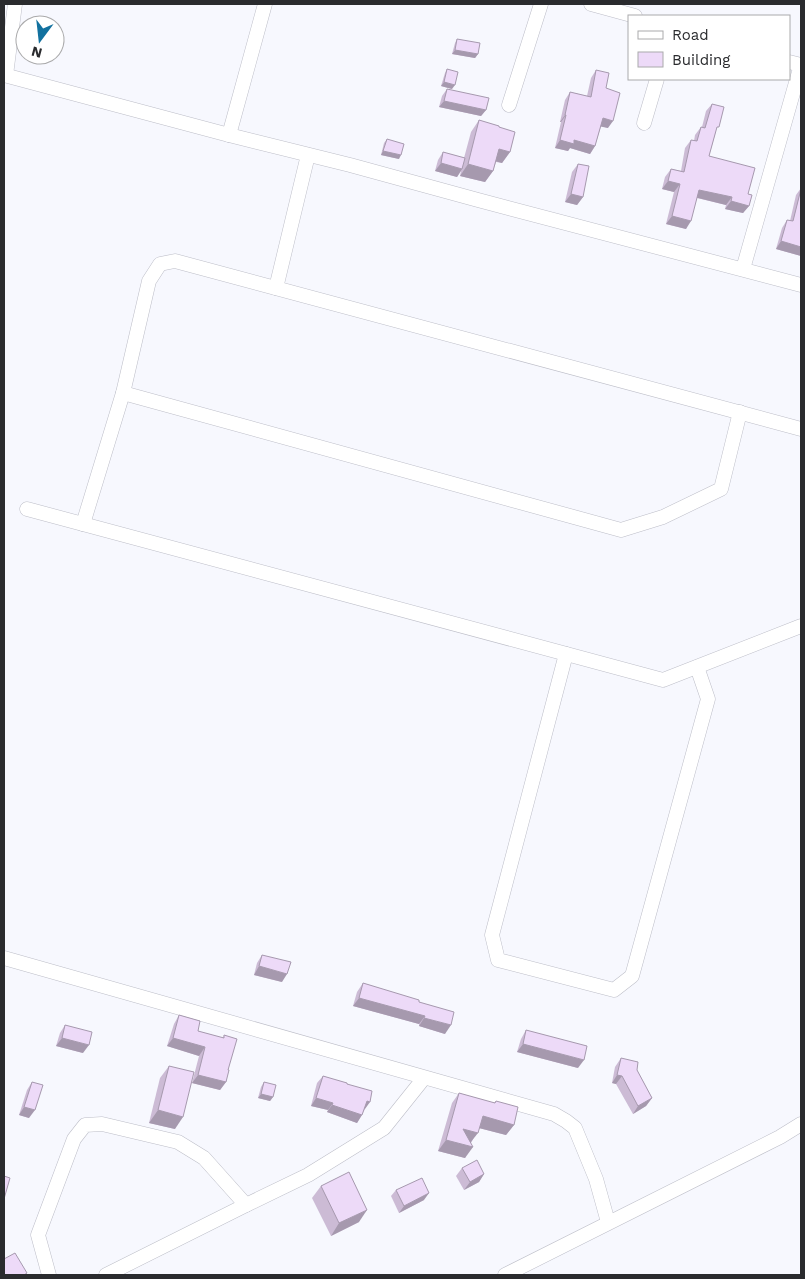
<svg xmlns="http://www.w3.org/2000/svg" width="805" height="1279" font-family="'Work Sans',sans-serif">
	<rect width="100%" height="100%" fill="#f7f8fe"/>
	<g fill="none" stroke-linecap="round" stroke-linejoin="round">
		<defs>
			<g id="street">
				<path d="M591,4L635,16"/>
				<path d="M789,62L801,65"/>
				<path d="M4,75L229,135L350,165L478,200L801,285"/>
				<path d="M6,75L15,4"/>
				<path d="M509,105L541,4"/>
				<path d="M644,123L657,79"/>
				<path d="M229,135L265,4"/>
				<path d="M743,269L801,65"/>
				<path d="M276,288L308,155"/>
				<path d="M123,393L621,530L663,517L721,489L740,412"/>
				<path d="M27,509L663,680L801,626"/>
				<path d="M83,524L123,393L149,281L160,264L175,261L801,429"/>
				<path d="M566,654L492,935L498,960L614,990L632,976L708,699L697,667"/>
				<path d="M4,958L554,1114L566,1121L575,1128L596,1179L608,1222"/>
				<path d="M49,1275L38,1235L74,1139L85,1125L102,1124L178,1142L204,1158L246,1205"/>
				<path d="M106,1275L246,1205L308,1175L384,1128L424,1078"/>
				<path d="M505,1275L780,1137L801,1124"/>
			</g>
		</defs>
		<!-- street casing -->
		<use href="#street" stroke="#bdbec8" stroke-width="15"/>
		<!-- street -->
		<use href="#street" stroke="#fff" stroke-width="14"/>
	</g>
	<!-- wall -->
	<g fill="#ccbbd5">
		<path d="M457,39L478,54L475,58L452,54L455,43Z"/>
		<path d="M447,69L452,89L441,86L445,73Z"/>
		<path d="M596,70L606,88L608,128L601,126L595,146L590,154L570,148L568,151L555,148L561,122H560L565,100L570,92L587,96L591,78Z"/>
		<path d="M447,89L486,110L481,116L439,107L442,96Z"/>
		<path d="M712,104L716,131L709,156L748,194L749,206L743,213L725,209L726,205L697,198L686,229L666,224L674,192L662,189L665,177L671,169L681,171L685,148L691,140L694,141L695,135L701,127H702L706,111Z"/>
		<path d="M479,120L499,127L510,152L502,163L496,162L493,171L485,182L460,176L461,171L457,177L435,171L438,160L443,152L464,158L471,132Z"/>
		<path d="M387,139L399,159L381,155L384,143Z"/>
		<path d="M578,164L583,197L577,205L565,202L572,172Z"/>
		<path d="M801,188V256L776,249L782,228L787,220L790,221L796,195Z"/>
		<path d="M262,955L282,982L254,975L257,963Z"/>
		<path d="M363,983L419,1002L445,1034L419,1026V1024L353,1006L357,992Z"/>
		<path d="M179,1015L198,1031L223,1038L224,1035L228,1070L226,1082L220,1090L192,1083L199,1056L167,1046L174,1024Z"/>
		<path d="M65,1025L83,1053L56,1046L60,1033Z"/>
		<path d="M526,1030L578,1068L517,1052L521,1039Z"/>
		<path d="M621,1058L637,1070L652,1098L646,1106L633,1114L616,1084L612,1083L615,1067Z"/>
		<path d="M169,1066L175,1129L149,1123L160,1078Z"/>
		<path d="M323,1076L347,1084L365,1109L357,1123L327,1112L328,1110L311,1106L317,1083Z"/>
		<path d="M32,1082L29,1118L19,1115L27,1090Z"/>
		<path d="M264,1082L273,1097L270,1101L258,1098L261,1087Z"/>
		<path d="M459,1093L494,1103L496,1101L514,1125L506,1135L479,1128L471,1143L465,1158L438,1151L452,1103Z"/>
		<path d="M462,1168L484,1174L479,1182L464,1190L456,1176Z"/>
		<path d="M321,1186L359,1222L331,1236L312,1198Z"/>
		<path d="M396,1190L424,1200L399,1213L391,1196Z"/>
	</g>
	<!-- shaded-wall -->
	<g fill="#a699ae">
		<path d="M455,50L478,54L475,58L452,54Z"/>
		<path d="M444,82L455,85L452,89L441,86Z"/>
		<path d="M444,101L486,110L481,116L439,107Z"/>
		<path d="M565,115H566L561,122H560Z"/>
		<path d="M603,118L613,121L608,128L598,126Z"/>
		<path d="M560,140H574L595,146L590,154L570,148L568,151L555,148Z"/>
		<path d="M499,149L510,152L502,163L491,160Z"/>
		<path d="M383,151L401,155L399,159L381,155Z"/>
		<path d="M441,163L462,169L457,177L435,171Z"/>
		<path d="M468,164L493,171L485,182L460,176Z"/>
		<path d="M668,181L680,184L674,192L662,189Z"/>
		<path d="M699,190L732,197L726,205L694,197Z"/>
		<path d="M571,194L583,197L577,205L565,202Z"/>
		<path d="M731,201L749,206L743,213L725,209Z"/>
		<path d="M672,216L691,221L686,229L666,224Z"/>
		<path d="M781,241L801,247V256L776,249Z"/>
		<path d="M259,966L287,974L282,982L254,975Z"/>
		<path d="M359,998L425,1016L419,1024L353,1006Z"/>
		<path d="M424,1018L451,1025L445,1034L419,1026Z"/>
		<path d="M62,1038L89,1045L83,1053L56,1046Z"/>
		<path d="M173,1038L205,1047L199,1056L167,1046Z"/>
		<path d="M523,1044L584,1060L578,1068L517,1052Z"/>
		<path d="M198,1075L226,1082L220,1090L192,1083Z"/>
		<path d="M617,1075L622,1076L616,1084L612,1083Z"/>
		<path d="M261,1094L273,1097L270,1101L258,1098Z"/>
		<path d="M316,1098L333,1103L328,1110L311,1106Z"/>
		<path d="M652,1098L646,1106L633,1114L638,1106Z"/>
		<path d="M367,1101L370,1102L365,1109H362Z"/>
		<path d="M332,1105L362,1115L357,1123L327,1112Z"/>
		<path d="M24,1107L35,1110L29,1118L19,1115Z"/>
		<path d="M158,1110L183,1117L175,1129L149,1123Z"/>
		<path d="M483,1116L514,1125L506,1135L475,1127Z"/>
		<path d="M463,1129L478,1133L470,1143Z"/>
		<path d="M446,1140L473,1147L465,1158L438,1151Z"/>
		<path d="M484,1174L479,1182L464,1190L470,1182Z"/>
		<path d="M429,1193L424,1200L399,1213L404,1206Z"/>
		<path d="M367,1210L359,1222L331,1236L339,1223Z"/>
	</g>
	<!-- building -->
	<g fill="#eddaf8" stroke="#a699ae">
		<path d="M457,39L480,43L478,54L455,50Z"/>
		<path d="M447,69L458,72L455,85L444,82Z"/>
		<path d="M596,70L609,73L606,88L620,93L613,121L603,118L595,146L574,140V144L560,140L566,115H565L570,92L591,97Z"/>
		<path d="M447,89L489,98L486,110L444,101Z"/>
		<path d="M712,104L724,107L719,127H717L709,156L755,168L748,194L752,195L749,206L731,201L732,197L699,190L691,221L672,216L680,184L668,181L671,169L684,172L691,140L697,141L701,127L705,128Z"/>
		<path d="M479,120L499,126V127L515,132L510,152L499,149L493,171L468,164Z"/>
		<path d="M387,139L404,144L401,155L383,151Z"/>
		<path d="M443,152L465,158L462,169L441,163Z"/>
		<path d="M578,164L589,166L583,197L571,194Z"/>
		<path d="M801,189V247L781,241L787,220L793,221Z"/>
		<path d="M262,955L291,962L287,974L259,966Z"/>
		<path d="M363,983L419,1000V1002L454,1012L451,1025L424,1018L425,1016L359,998Z"/>
		<path d="M179,1015L200,1021L198,1031L224,1038V1035L237,1039L228,1070H229L226,1082L198,1075L205,1047L173,1038Z"/>
		<path d="M65,1025L92,1032L89,1045L62,1038Z"/>
		<path d="M526,1030L587,1046L584,1060L523,1044Z"/>
		<path d="M621,1058L638,1062L637,1070L652,1098L638,1106L622,1076L617,1075Z"/>
		<path d="M169,1066L194,1072L183,1117L158,1110Z"/>
		<path d="M323,1076L347,1083V1084L372,1091L370,1102L367,1101L362,1115L332,1105L333,1103L316,1098Z"/>
		<path d="M32,1082L43,1085L35,1110L24,1107Z"/>
		<path d="M264,1082L276,1085L273,1097L261,1094Z"/>
		<path d="M459,1093L495,1103L496,1101L518,1107L514,1125L483,1116L478,1133L463,1129L473,1147L446,1140Z"/>
		<path d="M477,1160L484,1174L470,1182L462,1168Z"/>
		<path d="M349,1172L367,1210L339,1223L321,1186Z"/>
		<path d="M4,1176L10,1178L4,1199Z"/>
		<path d="M422,1178L429,1193L404,1206L396,1190Z"/>
		<path d="M15,1253L27,1273L24,1275H4V1259Z"/>
	</g>
	<!-- border -->
	<rect width="805" height="1279" fill="none" stroke="#2a2b2e" stroke-width="10"/>
	<!-- legend -->
	<rect x="628" y="15" width="162" height="65" fill="#ffffff" stroke="#aaaaab"/>
	<rect x="638" y="31" width="25" height="8" fill="#ffffff" stroke="#aaaaab"/>
	<text x="672" y="40" font-size="15" fill="#2a2b2e">Road</text>
	<rect x="638" y="52" width="25" height="15" fill="#eddaf8" stroke="#aaaaab"/>
	<text x="672" y="65" font-size="15" fill="#2a2b2e">Building</text>
	<!-- north arrow -->
	<g transform="translate(40 40) rotate(195)"><circle r="24" fill="#ffffff" stroke="#aaaaab"/>
	<path d="M0-4L9 19L0 12L-9 19Z" fill="#12719f"/>
	<text y="-8" font-size="14" font-weight="bold" text-anchor="middle" fill="#2a2b2e">N</text>
	</g>
</svg>
